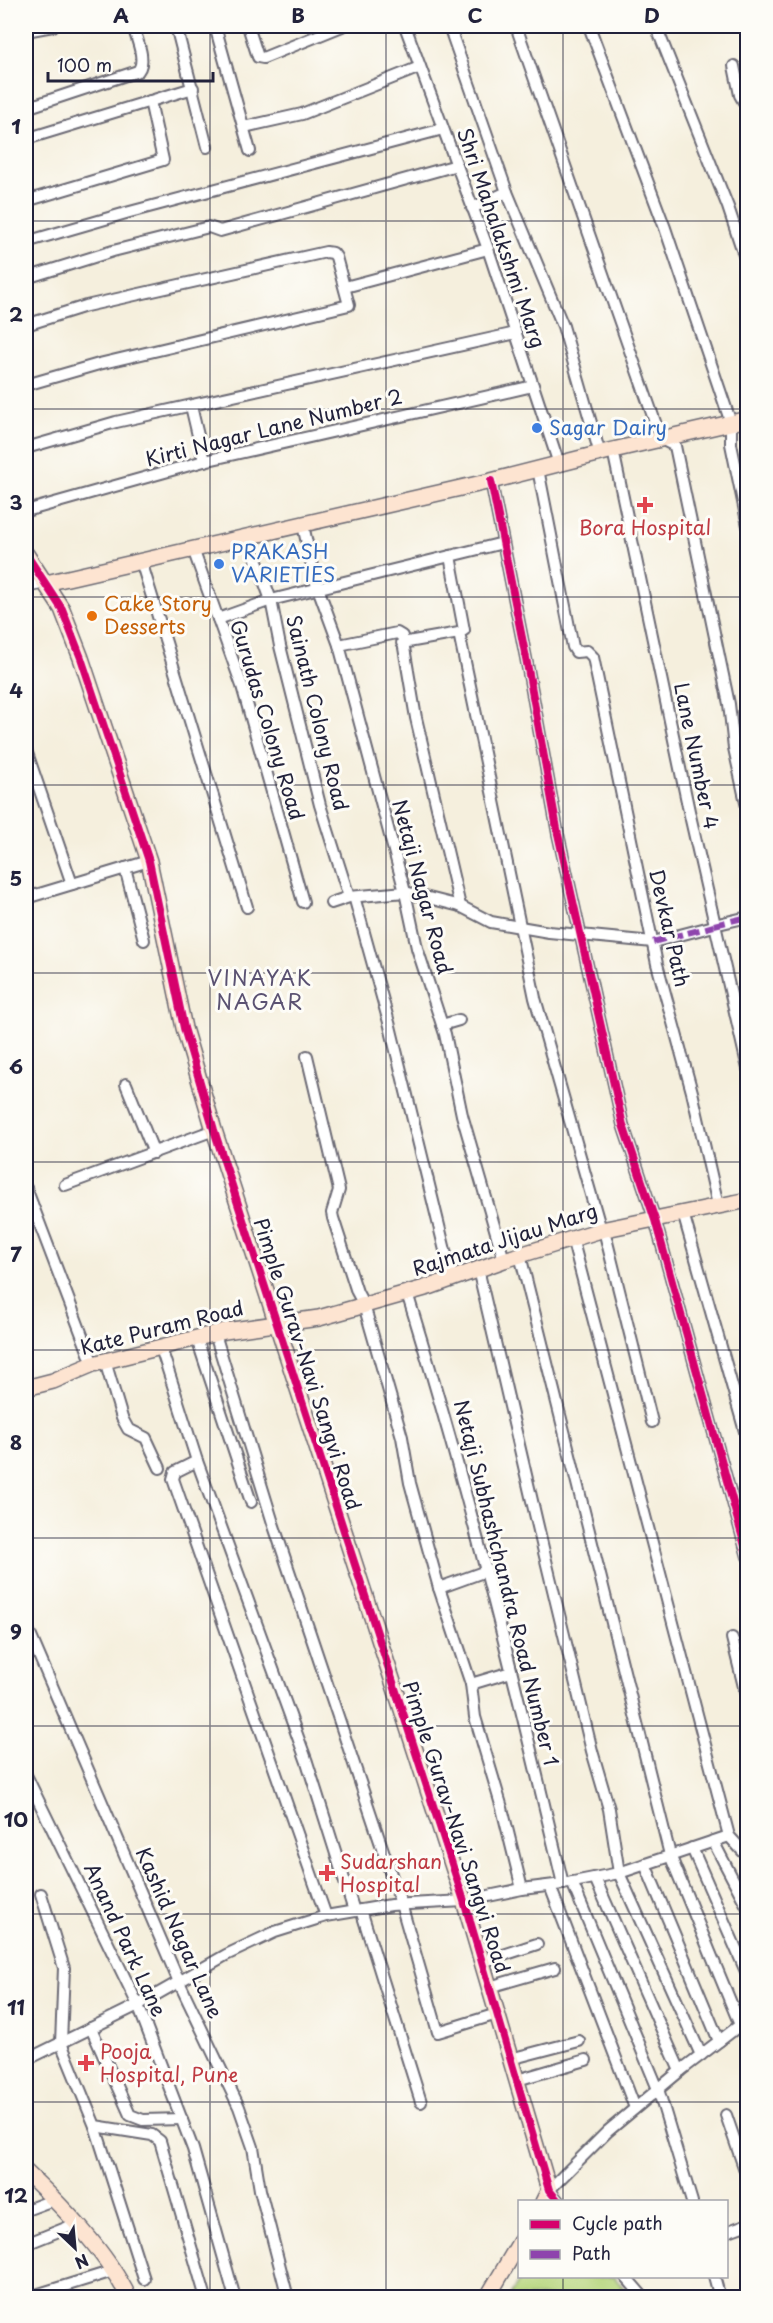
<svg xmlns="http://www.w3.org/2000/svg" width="773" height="2323" font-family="'Playpen Sans',sans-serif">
	<rect width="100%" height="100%" fill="#fdfcf7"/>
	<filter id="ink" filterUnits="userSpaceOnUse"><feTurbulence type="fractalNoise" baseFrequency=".0167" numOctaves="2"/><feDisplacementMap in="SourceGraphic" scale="12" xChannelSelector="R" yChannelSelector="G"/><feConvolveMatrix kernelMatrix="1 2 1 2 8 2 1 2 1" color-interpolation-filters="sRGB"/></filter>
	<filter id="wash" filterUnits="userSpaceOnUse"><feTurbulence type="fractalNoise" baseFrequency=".008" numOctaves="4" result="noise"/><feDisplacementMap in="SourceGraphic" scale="24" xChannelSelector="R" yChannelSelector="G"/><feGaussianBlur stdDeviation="1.35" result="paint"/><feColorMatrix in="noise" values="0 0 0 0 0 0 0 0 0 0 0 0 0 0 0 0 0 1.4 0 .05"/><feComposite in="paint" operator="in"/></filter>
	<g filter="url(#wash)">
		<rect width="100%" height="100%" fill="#f5efdd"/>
		<!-- park -->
		<path fill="#b6d57c" stroke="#6c7c5c" stroke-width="1.5" d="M521,2277H614L632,2297H509Z"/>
	</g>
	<g filter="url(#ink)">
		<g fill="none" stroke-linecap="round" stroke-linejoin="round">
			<defs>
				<g id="street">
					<path d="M176,26L207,147"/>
					<path d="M215,26L250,151"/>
					<path d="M248,26L258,57L263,58L342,26"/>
					<path d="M405,26L488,249L559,464"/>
					<path d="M449,26L507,192L563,326L600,454"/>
					<path d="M516,26L661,439L675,446L729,704L734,748L748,812"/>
					<path d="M589,26L665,228L731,423V444L748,526"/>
					<path d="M656,26L728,207L748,267"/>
					<path d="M26,31L53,26"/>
					<path d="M734,66L740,95L748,109"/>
					<path d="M26,108L138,71C147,60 136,38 133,26"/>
					<path d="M244,127L302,114L420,67"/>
					<path d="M26,139L193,88"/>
					<path d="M26,201L163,160L150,101"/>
					<path d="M472,208L507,192"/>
					<path d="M26,242L126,213L443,129"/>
					<path d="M26,278L113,251L209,227L220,231L457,165"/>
					<path d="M345,287L488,249"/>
					<path d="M26,325L86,306L326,252L333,253L336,257L349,305L99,364L26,385"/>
					<path d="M191,406L204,461"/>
					<path d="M26,448L116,422L516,333"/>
					<path d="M613,450L689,811L748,1069"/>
					<path d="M538,469L573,647L576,652L587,651L593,657L657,964L692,1092L718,1205"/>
					<path d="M491,481L526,658L558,834L623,1125L655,1220L748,1557"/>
					<path d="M26,511L204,461L533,386"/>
					<path d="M303,525L315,580L339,645L405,892L417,948L445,1034L462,1115L504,1260"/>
					<path d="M248,537L271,600L280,646L320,805L349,897"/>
					<path d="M193,549L242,686L303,902"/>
					<path d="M141,561L247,907"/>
					<path d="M26,587L46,583"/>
					<path d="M218,619L271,600L503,543"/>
					<path d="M459,633L535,998L601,1230"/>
					<path d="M402,643L459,633L464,630L450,556"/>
					<path d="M339,645L397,633L402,636L416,718L460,906"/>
					<path d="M26,750L72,884"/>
					<path d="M125,868L144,940"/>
					<path d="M26,898L149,861"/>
					<path d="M355,900L390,1026L452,1279"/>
					<path d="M331,903L349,897L405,892L460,906L491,922L549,932L653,942L714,926"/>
					<path d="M714,925L748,917"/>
					<path d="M442,1025L459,1020"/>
					<path d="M307,1056L339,1190L332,1213L333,1218L357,1292L364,1305L402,1437L410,1483L439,1588L471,1684L475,1717L502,1808L522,1889"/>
					<path d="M126,1084L154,1153"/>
					<path d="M65,1185L214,1130"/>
					<path d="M26,1188L93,1364"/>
					<path d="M683,1213L748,1442"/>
					<path d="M604,1230L652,1422"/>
					<path d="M572,1238L729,1836L748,1857"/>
					<path d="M520,1255L670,1855L740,2025"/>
					<path d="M478,1269L543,1548L592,1751L609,1809L619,1873L701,2055"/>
					<path d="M407,1293C468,1488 516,1686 563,1884"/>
					<path d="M215,1334L273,1523L401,1904L438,2032L497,2014"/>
					<path d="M197,1339L251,1502"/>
					<path d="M161,1348L197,1461L175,1472L173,1479L326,1916"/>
					<path d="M105,1361L122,1418L128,1429L146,1438L160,1468"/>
					<path d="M197,1461L307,1762L354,1911"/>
					<path d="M439,1588L486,1571"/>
					<path d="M26,1625L179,1982L239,2107L253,2147L260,2190L288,2298"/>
					<path d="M732,1638L748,1703"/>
					<path d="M471,1684L511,1672"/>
					<path d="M26,1775L138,2005L193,2149L235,2298"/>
					<path d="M713,1841L748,1908"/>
					<path d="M692,1848L748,1976"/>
					<path d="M645,1864L719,2041"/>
					<path d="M595,1878L680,2071"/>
					<path d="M572,1882L658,2089L692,2202"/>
					<path d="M550,1886L635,2108"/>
					<path d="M41,1894L64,1968L61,2043L95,2126L152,2135L160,2141L206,2298"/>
					<path d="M361,1910L421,2102"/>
					<path d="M482,1962L537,1944"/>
					<path d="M489,1987L555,1968"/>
					<path d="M91,2028L130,2115L143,2120L182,2119"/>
					<path d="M510,2059L579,2041"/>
					<path d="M26,2060L138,2005L226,1955L275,1932L326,1916L391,1905L464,1901L522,1889L563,1884L619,1873L729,1836"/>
					<path d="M517,2080L586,2060"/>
					<path d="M726,2115L748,2179"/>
					<path d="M95,2126L144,2279"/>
					<path d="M559,2202L549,2190L608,2131L680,2071L748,2019"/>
					<path d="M26,2210L53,2200"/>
					<path d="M726,2232L748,2224"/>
					<path d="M26,2244L76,2224"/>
					<path d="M625,2276L644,2298"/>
					<path d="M714,2276L720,2298"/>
					<path d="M26,2298L113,2271"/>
				</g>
				<g id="secondary">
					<path d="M26,554L62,609L81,658L149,861L184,1028L214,1130L464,1901L549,2190L543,2202"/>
					<path d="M46,583L491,481L613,450L748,419"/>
					<path d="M26,1388L53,1381L93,1364L225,1331L319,1318L432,1286L504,1260L601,1230L748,1200"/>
					<path d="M26,2172C63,2207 106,2251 129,2298"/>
					<path d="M487,2298L520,2242"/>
				</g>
			</defs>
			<!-- street casing -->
			<use href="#street" stroke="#6c6a74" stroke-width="14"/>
			<!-- secondary casing -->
			<use href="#secondary" stroke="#6c6a74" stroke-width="18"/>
			<!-- street -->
			<use href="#street" stroke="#fff" stroke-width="10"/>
			<!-- secondary -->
			<use href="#secondary" stroke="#fde4d1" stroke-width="15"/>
			<!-- quiet -->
			<g stroke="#8e44ad" stroke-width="6" stroke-dasharray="12 6" stroke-linecap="butt">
				<path d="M714,925L748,917"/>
				<path d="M653,942L714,926"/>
			</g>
			<defs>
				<g id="cycleway">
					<path d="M491,481L526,658L558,834L623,1125L655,1220L748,1557"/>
					<path d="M26,554L62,609L81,658L149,861L184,1028L214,1130L464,1901L549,2190L559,2202"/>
				</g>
			</defs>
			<!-- cycleway casing -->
			<use href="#cycleway" stroke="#fdfcf7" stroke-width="11"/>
			<!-- cycleway -->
			<use href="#cycleway" stroke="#d6006c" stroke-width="8"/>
		</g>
	</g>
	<!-- grid -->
	<path fill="none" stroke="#22223b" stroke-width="1.5" stroke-opacity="0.55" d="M210,26V2298M386,26V2298M563,26V2202M26,221H748M26,409H748M26,597H748M26,785H748M26,973H748M26,1162H748M26,1350H748M26,1538H748M26,1726H748M26,1914H748M26,2102H748M563,2276V2298"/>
	<!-- markers -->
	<g fill="#3f7fe0" stroke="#fdfcf7" stroke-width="2">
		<circle cx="537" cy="428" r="6"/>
		<circle cx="219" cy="564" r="6"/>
	</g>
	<g fill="#e0444e" stroke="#fdfcf7" stroke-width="2">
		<path d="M642 496h6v6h6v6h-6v6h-6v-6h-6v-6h6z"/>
		<path d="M324 1864h6v6h6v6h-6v6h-6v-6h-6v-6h6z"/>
		<path d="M83 2054h6v6h6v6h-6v6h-6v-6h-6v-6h6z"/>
	</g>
	<circle fill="#e8710a" stroke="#fdfcf7" stroke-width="2" cx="92" cy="616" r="6"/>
	<g text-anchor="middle" stroke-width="6" stroke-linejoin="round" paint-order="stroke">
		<!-- street labels -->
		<g font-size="20" fill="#22223b" stroke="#fdfcf7">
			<text transform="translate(501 238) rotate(71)" y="7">Shri Mahalakshmi Marg</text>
			<text transform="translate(274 428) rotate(-14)" y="7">Kirti Nagar Lane Number 2</text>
			<text transform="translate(317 713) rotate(76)" y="7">Sainath Colony Road</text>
			<text transform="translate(267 720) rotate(73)" y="7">Gurudas Colony Road</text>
			<text transform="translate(696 756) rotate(78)" y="7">Lane Number 4</text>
			<text transform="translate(422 887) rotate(75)" y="7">Netaji Nagar Road</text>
			<text transform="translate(669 928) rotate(77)" y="7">Devkar Path</text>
			<text transform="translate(505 1240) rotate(-18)" y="7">Rajmata Jijau Marg</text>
			<text transform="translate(162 1328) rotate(-14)" y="7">Kate Puram Road</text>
			<text transform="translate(307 1364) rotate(72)" y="7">Pimple Gurav-Navi Sangvi Road</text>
			<text transform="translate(506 1583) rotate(76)" y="7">Netaji Subhashchandra Road Number 1</text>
			<text transform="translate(456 1827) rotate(72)" y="7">Pimple Gurav-Navi Sangvi Road</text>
			<text transform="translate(179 1933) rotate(66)" y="7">Kashid Nagar Lane</text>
			<text transform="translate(125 1940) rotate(65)" y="7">Anand Park Lane</text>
		</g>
		<!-- shop labels -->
		<g font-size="20" fill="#366cbe" stroke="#fdfcf7" text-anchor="start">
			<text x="549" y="435">Sagar Dairy</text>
			<text x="231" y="559">PRAKASH<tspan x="231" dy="23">VARIETIES</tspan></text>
		</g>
		<!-- health labels -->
		<g font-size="20" fill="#be3a42" stroke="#fdfcf7" text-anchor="start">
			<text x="645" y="535" text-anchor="middle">Bora Hospital</text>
			<text x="340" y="1869">Sudarshan<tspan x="340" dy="23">Hospital</tspan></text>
			<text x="100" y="2059">Pooja<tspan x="100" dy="23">Hospital, Pune</tspan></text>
		</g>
		<!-- food labels -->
		<g font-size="20" fill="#c56008" stroke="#fdfcf7" text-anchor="start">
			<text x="104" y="611">Cake Story<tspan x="104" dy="23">Desserts</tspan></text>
		</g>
		<!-- neighbourhood labels -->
		<g font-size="21" letter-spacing="1.5" fill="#5b5272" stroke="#fdfcf7">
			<text x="260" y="986">VINAYAK<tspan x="260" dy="24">NAGAR</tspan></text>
		</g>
	</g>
	<!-- margin -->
	<rect width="773" height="2323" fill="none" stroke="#fdfcf7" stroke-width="66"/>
	<!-- legend -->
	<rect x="518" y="2200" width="210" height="78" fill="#fdfcf7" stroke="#a5a5ac" stroke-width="1.5"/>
	<rect x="530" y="2220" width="30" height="9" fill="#d6006c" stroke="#a5a5ac" stroke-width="1.5"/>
	<text x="572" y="2230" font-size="18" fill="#22223b">Cycle path</text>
	<rect x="530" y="2250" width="30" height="9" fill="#8e44ad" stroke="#a5a5ac" stroke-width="1.5"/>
	<text x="572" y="2260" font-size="18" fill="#22223b">Path</text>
	<!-- north arrow -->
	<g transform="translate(75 2248) rotate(154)" stroke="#fdfcf7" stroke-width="4.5" paint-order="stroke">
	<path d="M0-4.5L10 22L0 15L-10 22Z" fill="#22223b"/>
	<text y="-9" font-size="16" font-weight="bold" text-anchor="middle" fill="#22223b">N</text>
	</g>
	<!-- scale -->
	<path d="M48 72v9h165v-9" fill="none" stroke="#22223b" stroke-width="3"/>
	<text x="57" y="72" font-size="18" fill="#22223b" stroke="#fdfcf7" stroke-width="4.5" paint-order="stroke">100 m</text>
	<rect x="33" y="33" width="707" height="2257" fill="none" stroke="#22223b" stroke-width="2"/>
	<g font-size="20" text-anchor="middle" font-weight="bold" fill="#22223b">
		<text x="121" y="23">A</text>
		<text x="298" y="23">B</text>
		<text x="475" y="23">C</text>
		<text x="652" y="23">D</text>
		<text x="16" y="134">1</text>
		<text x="16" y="322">2</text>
		<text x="16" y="510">3</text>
		<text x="16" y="698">4</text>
		<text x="16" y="886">5</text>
		<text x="16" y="1074">6</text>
		<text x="16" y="1262">7</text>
		<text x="16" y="1450">8</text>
		<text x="16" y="1639">9</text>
		<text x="16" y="1827">10</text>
		<text x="16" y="2015">11</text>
		<text x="16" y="2203">12</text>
	</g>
</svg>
